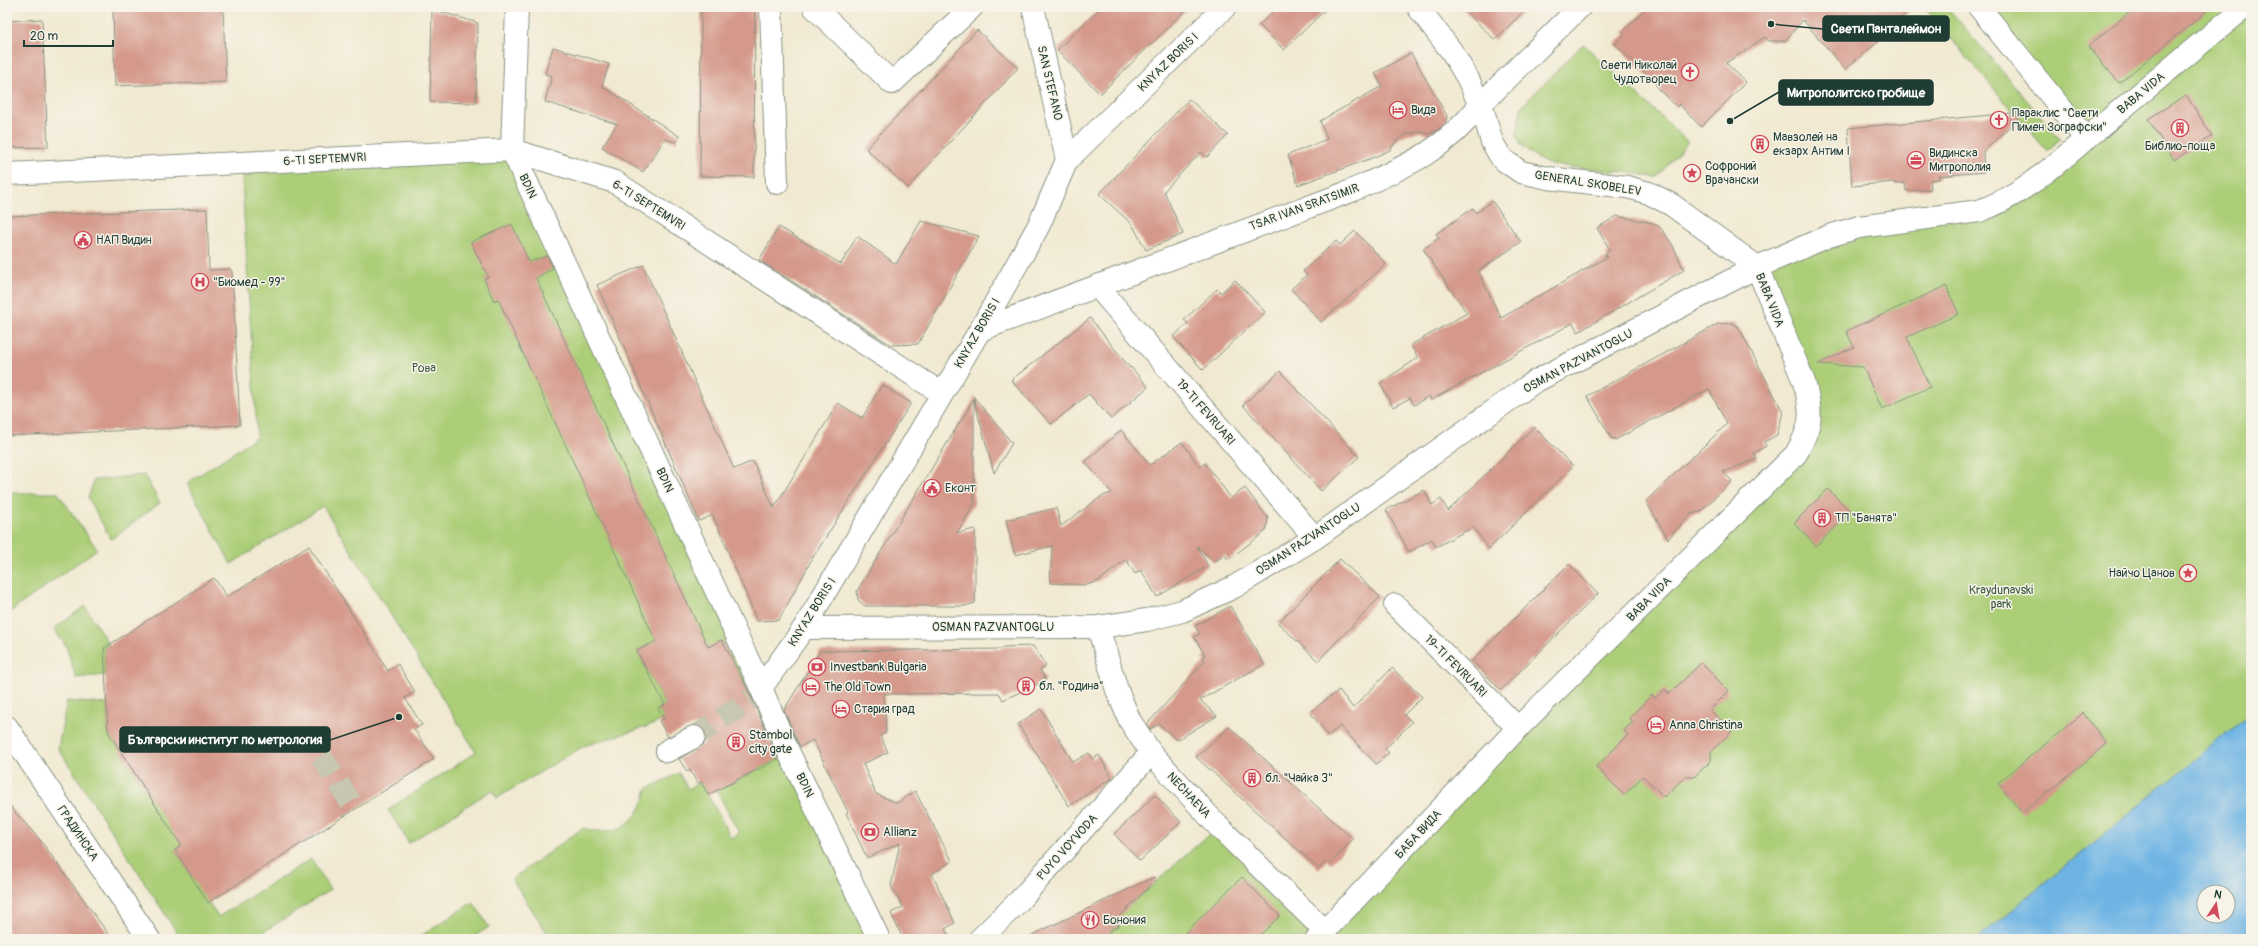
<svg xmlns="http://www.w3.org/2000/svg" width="2258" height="946" font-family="Pangolin,sans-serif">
	<rect width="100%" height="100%" fill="#f7f3e8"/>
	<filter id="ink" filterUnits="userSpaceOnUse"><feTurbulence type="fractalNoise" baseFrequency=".025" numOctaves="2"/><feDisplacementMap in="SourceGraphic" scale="8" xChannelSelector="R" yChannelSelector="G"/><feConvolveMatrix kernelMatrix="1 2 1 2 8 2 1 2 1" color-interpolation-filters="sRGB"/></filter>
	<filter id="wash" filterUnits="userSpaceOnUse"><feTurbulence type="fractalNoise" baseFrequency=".012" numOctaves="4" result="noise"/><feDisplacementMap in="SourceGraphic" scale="16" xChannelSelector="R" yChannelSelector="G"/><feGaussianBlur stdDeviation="0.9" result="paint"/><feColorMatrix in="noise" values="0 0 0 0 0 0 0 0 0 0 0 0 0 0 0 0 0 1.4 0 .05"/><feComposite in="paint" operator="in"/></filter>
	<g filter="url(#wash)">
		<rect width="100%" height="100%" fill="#f1e9d1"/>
		<!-- green -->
		<g fill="#abce77" stroke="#658656">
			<path d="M1924,7H1947L2060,139L2047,151Z"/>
			<path d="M1979,7H2251V713L1977,939H1113L1109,931L1119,926L1114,917L1136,900L1218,826L1326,931L1796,454L1811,418L1757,267L1829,236L1979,211L2086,139Z"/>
			<path d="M1583,44L1688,142L1656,178L1635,173L1551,165L1540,160L1521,145L1517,137L1521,107Z"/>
			<path d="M512,150L763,692L751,699L748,691L722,640L663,670L649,644L637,651L665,705L658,708L664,719L652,725L584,746L497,798L492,790L409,843L388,810L476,752L323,506L231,564L187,483L257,437L241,163Z"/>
			<path d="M144,475L160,503L111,539L88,498L94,480Z"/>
			<path d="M7,493H58L97,549L10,612L7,610Z"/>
			<path d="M85,606L109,645L104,648L105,675L76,678L66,646L54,629Z"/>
			<path d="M67,701L107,704L108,732L183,844L175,850L218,917L311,859L330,890L252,939H234L232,935L225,939H181L58,748Z"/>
			<path d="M783,756L879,939H551L512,879L583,828C617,838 639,824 647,789L679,773L688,789L701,782L731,838L739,833L717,791Z"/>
			<path d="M473,902L489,927L470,939H416Z"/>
		</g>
		<!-- water -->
		<path fill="#6db4e4" stroke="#46788c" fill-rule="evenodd" d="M2251,713V939H1977ZM2204,892H2228V916H2204Z"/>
		<g id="blocks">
			<!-- building -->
			<g fill="#d4998b">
				<path d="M166,7H223L226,82L115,86L113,9Z"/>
				<path d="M701,7H755L754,177L700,176Z"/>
				<path d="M1101,7H1189L1100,94L1057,50Z"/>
				<path d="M1278,7H1328L1284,50L1259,25Z"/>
				<path d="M1461,7H1528L1495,40Z"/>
				<path d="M1647,7H1914L1877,39L1879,41L1845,69L1803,20L1785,41H1769L1765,37L1726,63L1746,82L1701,127L1679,104L1677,107L1658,89L1656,84L1615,44L1625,34L1623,32Z"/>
				<path d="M2136,7H2212L2119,83L2088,46Z"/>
				<path d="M432,9L478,23L476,103L430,102Z"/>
				<path d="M42,19L48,147L7,148V21Z"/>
				<path d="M977,30L1018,68L908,188L866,149Z"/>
				<path d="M553,47L609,64L602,86L679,136L676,142L665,139L643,172L602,147L617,124L545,102L552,76L545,74Z"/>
				<path d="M1411,53L1447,116L1445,124L1436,131L1429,134L1421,132L1407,134L1397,140L1390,150L1372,158L1298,185L1288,155L1327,139L1320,121L1382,86L1375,73Z"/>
				<path d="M2186,95L2212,136L2174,160L2148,119Z"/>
				<path d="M1189,99L1228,135L1207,157L1201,152L1164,191L1183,234L1146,250L1132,224L1099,194Z"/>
				<path d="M2025,112L1983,152L1984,172L1939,176V179L1930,180L1931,189L1906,191L1905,183L1895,184L1894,182L1852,186L1848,128Z"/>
				<path d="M1492,201L1521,242L1478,271L1501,318L1607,257L1605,254L1610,250L1597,228L1617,216L1653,223L1660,227L1672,244L1684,270L1578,332L1573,323L1431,400L1429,396L1414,405L1410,398L1393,407L1380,383L1418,358L1411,345L1467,313L1423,249L1439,238L1436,234L1473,208L1476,213Z"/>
				<path d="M207,209L209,270L230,269L232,271L240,425L7,436V216Z"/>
				<path d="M921,221L979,236L918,344L891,345L759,260L779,227L841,264L857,236L896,264Z"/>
				<path d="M512,224L529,262L547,256L553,268L536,278L577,367L708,647L722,640L750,694L778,759L708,795L701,782L697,783L690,770L687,772L679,759L704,744L706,738L705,732L700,726L694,725L668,737L659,721L664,719L658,708L665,705L637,651L656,641L498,299L494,301L484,279L488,277L471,242Z"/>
				<path d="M1355,231L1386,264L1321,322L1291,289L1307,275L1303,271L1336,241L1340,245Z"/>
				<path d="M643,265L734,469L753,461L774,508L838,403L862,418L882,385L911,403L812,559L779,620L757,621L713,515L699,521L597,285Z"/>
				<path d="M1235,280L1265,312L1203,370L1173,337L1188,323L1184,320L1217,289L1221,293Z"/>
				<path d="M1946,286L1959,314L1907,337L1930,387L1882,409L1863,367L1818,364L1854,347L1846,331Z"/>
				<path d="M1090,318L1130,368L1131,367L1148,387L1111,419L1089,394L1051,424L1011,380Z"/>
				<path d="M1733,323L1739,328L1783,412L1777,435L1764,442L1766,446L1754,453L1757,459L1723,472L1732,481L1700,512L1691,514L1668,539L1646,501L1727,424L1709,389L1615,440L1614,438L1612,439L1587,396L1718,324Z"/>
				<path d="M1280,371L1359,457L1321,491L1243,405Z"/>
				<path d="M973,396L1012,443L994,473Z"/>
				<path d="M974,399V504L957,533L975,529V603L965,606H865L858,600L857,591Z"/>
				<path d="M1534,427L1573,466L1489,549L1473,527L1436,547L1432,539L1409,552L1386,510L1424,490L1432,505L1441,499L1448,511Z"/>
				<path d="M1121,430L1150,465L1182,442L1200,467L1205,463L1231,498L1245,488L1268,518L1266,531L1228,560L1225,555L1214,562L1197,546L1208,566L1157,597L1141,570L1135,574L1126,559L1099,581L1086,585L1050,583L1052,546L1015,555L1006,520L1056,508L1061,526L1102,496L1112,493L1085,462Z"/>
				<path d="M1828,489L1851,512L1816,546L1794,523Z"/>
				<path d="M309,546L388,671L398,664L415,692L405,698L422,725L414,729L434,759L208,903L175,850L181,845L108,732L104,648L214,578L227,597Z"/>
				<path d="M1340,559L1380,597L1318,661L1278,623Z"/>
				<path d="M1569,564L1598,594L1501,690L1472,661Z"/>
				<path d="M1230,606L1264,664L1200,700L1217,716L1177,740L1159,724L1150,729L1147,724L1205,661L1202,657L1205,655L1194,637L1200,634L1195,626Z"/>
				<path d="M1033,646L1046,666L1040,670L1046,680L1003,700L999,693L884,694L886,733L880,736L888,752L863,764L876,794L897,803L915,791L952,861L932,874L955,923L945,929L950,939H903L891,913L903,907L891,886L900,843L867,858L846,813L848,812L813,740L800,747L784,710L820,651L1001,649L1004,647Z"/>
				<path d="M1701,663L1729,691L1710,710L1732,731L1711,752V761L1694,777H1685L1664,797L1643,776L1624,795L1596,767L1628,735L1624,730L1633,722L1629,718L1652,695L1655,698L1665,689L1669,694Z"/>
				<path d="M1392,668L1422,697L1404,715L1412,722L1385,749L1389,753L1376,764L1340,726L1328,736L1310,712L1339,690L1353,708Z"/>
				<path d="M1041,709L1073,762L1089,753L1092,759L1099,755L1112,778L1069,806L1018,724Z"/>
				<path d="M2083,713L2107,744L2022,813L1998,783Z"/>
				<path d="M1229,727L1353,839L1331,863L1327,860L1319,869L1196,757Z"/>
				<path d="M1155,795L1181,822L1140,861L1114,834Z"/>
				<path d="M7,803L41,841L112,939H7Z"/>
				<path d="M1154,877L1156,880L1116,920L1119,926L1109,931L1113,939H1024Z"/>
				<path d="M1242,877L1280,916L1256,939H1179Z"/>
			</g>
		</g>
	</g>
	<g filter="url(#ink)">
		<use href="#blocks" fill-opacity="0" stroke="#889382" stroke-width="1"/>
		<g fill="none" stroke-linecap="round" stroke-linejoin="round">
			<!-- minor-tunnel -->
			<g stroke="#c7c7b2" stroke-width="22" stroke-dasharray="22 11" stroke-linecap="butt">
				<path d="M694,737L751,699"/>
				<path d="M321,756L355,809"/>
			</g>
			<defs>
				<g id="minor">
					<path d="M517,7L512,150L761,688L789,753L879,939"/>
					<path d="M771,7L777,183"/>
					<path d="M814,7L892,83L972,7"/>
					<path d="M1033,7L1067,160"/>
					<path d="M1979,7L2086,139"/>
					<path d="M7,174L512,150L615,182L941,393"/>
					<path d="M1097,286L1315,538"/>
					<path d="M980,330L1351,191C1404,167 1443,152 1480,105L1580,7"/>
					<path d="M1395,605L1518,728"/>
					<path d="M1098,627L1117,690L1130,721L1151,753L1218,826L1326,932"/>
					<path d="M804,628L1098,627L1147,620L1182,611L1234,587L1315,538L1534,382L1757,267L1672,205L1649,193L1627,187L1548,178L1521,172L1502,159L1492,142L1484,114L1468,79L1452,52L1418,7"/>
					<path d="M761,688L804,628L980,330L1039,225L1067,160L1225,7"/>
					<path d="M7,727L149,939"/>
					<path d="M667,751L694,737"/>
					<path d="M980,939L1019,901L1151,753"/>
					<path d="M1317,939L1518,728L1796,454C1812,426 1813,414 1804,382L1757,267L1829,236L1859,227L1979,211C2025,195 2062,158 2099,128C2148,87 2196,47 2245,7"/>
				</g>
			</defs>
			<!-- minor casing -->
			<use href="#minor" stroke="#889382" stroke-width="24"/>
			<!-- minor -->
			<use href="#minor" stroke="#fff" stroke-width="22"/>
		</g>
	</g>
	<!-- icons -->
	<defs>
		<symbol id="church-ring" viewBox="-11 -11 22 22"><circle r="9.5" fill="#f7f3e8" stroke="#d1495b" stroke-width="1.5"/><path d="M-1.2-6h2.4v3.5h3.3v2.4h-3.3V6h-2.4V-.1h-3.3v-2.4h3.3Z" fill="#d1495b"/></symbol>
		<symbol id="hotel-ring" viewBox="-11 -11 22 22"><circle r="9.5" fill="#f7f3e8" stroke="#d1495b" stroke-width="1.5"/><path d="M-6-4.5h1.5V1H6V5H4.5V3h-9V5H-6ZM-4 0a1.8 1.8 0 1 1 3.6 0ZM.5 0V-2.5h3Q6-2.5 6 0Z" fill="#d1495b"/></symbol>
		<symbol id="building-ring" viewBox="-11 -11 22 22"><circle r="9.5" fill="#f7f3e8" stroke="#d1495b" stroke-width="1.5"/><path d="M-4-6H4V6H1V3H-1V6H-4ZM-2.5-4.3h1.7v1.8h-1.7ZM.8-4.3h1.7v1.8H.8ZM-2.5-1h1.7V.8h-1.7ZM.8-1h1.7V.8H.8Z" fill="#d1495b"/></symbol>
		<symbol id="office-ring" viewBox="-11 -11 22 22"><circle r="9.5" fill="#f7f3e8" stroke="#d1495b" stroke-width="1.5"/><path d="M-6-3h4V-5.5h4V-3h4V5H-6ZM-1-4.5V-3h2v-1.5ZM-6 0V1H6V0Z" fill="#d1495b"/></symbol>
		<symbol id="sight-ring" viewBox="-11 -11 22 22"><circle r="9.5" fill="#f7f3e8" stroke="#d1495b" stroke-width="1.5"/><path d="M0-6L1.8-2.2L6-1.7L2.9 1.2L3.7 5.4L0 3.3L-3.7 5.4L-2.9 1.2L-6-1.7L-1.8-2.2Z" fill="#d1495b"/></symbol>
		<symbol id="civic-ring" viewBox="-11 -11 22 22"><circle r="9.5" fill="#f7f3e8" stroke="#d1495b" stroke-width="1.5"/><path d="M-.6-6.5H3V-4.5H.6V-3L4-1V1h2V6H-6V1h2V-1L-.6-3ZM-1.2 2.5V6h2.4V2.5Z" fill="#d1495b"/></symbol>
		<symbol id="hospital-ring" viewBox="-11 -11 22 22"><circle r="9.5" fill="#f7f3e8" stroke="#d1495b" stroke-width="1.5"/><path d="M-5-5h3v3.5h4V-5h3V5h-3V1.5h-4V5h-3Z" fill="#d1495b"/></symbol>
		<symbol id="bank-ring" viewBox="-11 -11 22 22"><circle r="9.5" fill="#f7f3e8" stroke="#d1495b" stroke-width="1.5"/><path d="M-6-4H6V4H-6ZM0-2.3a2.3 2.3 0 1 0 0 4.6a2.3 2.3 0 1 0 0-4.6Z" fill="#d1495b"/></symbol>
		<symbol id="restaurant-ring" viewBox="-11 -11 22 22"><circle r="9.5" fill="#f7f3e8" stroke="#d1495b" stroke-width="1.5"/><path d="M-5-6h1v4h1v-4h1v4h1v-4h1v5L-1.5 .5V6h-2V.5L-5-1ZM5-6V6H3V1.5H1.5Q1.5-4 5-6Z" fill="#d1495b"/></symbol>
	</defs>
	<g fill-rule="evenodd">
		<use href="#church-ring" x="1680" y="62" width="20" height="20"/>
		<use href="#hotel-ring" x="1388" y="100" width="20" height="20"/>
		<use href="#church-ring" x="1989" y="110" width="20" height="20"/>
		<use href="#building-ring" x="2170" y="118" width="20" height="20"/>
		<use href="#building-ring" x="1750" y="134" width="20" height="20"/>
		<use href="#office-ring" x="1906" y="150" width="20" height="20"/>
		<use href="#sight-ring" x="1682" y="163" width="20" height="20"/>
		<use href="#civic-ring" x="73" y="230" width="20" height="20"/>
		<use href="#hospital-ring" x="190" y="272" width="20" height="20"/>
		<use href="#civic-ring" x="922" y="478" width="20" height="20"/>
		<use href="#building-ring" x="1812" y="508" width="20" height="20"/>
		<use href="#sight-ring" x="2178" y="563" width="20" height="20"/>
		<use href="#bank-ring" x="807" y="657" width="20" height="20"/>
		<use href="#building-ring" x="1016" y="676" width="20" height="20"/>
		<use href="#hotel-ring" x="801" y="677" width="20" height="20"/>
		<use href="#hotel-ring" x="831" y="699" width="20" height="20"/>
		<use href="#hotel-ring" x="1646" y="715" width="20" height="20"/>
		<use href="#building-ring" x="726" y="732" width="20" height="20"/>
		<use href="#building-ring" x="1242" y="768" width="20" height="20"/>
		<use href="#bank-ring" x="860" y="822" width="20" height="20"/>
		<use href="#restaurant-ring" x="1080" y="910" width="20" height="20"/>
	</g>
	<g text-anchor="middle" stroke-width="3" stroke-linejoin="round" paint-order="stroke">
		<!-- street labels -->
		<g font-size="12" fill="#1f3d34" stroke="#f7f3e8">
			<text transform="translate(1168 62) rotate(-44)" y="4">KNYAZ BORIS I</text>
			<text transform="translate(1050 83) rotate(77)" y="4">SAN STEFANO</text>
			<text transform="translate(2141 93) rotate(-40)" y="4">BABA VIDA</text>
			<text transform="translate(325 159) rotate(-3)" y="4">6-TI SEPTEMVRI</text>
			<text transform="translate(1588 183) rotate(9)" y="4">GENERAL SKOBELEV</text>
			<text transform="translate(528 186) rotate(65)" y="4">BDIN</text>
			<text transform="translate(649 205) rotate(32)" y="4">6-TI SEPTEMVRI</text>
			<text transform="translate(1304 207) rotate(-20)" y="4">TSAR IVAN SRATSIMIR</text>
			<text transform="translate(1770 300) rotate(68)" y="4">BABA VIDA</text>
			<text transform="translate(977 333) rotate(-60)" y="4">KNYAZ BORIS I</text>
			<text transform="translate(1578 361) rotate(-28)" y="4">OSMAN PAZVANTOGLU</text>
			<text transform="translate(1206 412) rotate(49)" y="4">19-TI FEVRUARI</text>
			<text transform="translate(665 480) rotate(65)" y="4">BDIN</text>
			<text transform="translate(1308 539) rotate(-33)" y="4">OSMAN PAZVANTOGLU</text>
			<text transform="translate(1649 599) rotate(-45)" y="4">BABA VIDA</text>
			<text transform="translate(812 612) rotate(-58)" y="4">KNYAZ BORIS I</text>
			<text x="993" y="631">OSMAN PAZVANTOGLU</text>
			<text transform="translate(1456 666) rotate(45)" y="4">19-TI FEVRUARI</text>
			<text transform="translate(805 785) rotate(64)" y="4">BDIN</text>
			<text transform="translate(1189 795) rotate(47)" y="4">NECHAEVA</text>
			<text transform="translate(78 833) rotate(56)" y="4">ГРАДИНСКА</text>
			<text transform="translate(1418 834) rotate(-47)" y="4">БАБА ВИДА</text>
			<text transform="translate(1067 847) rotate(-48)" y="4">PUYO VOYVODA</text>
		</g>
		<!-- poi labels -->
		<g font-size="12" fill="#1f3d34" stroke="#f7f3e8" text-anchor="start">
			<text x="1677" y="69" text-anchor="end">Свети Николай<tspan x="1677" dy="14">Чудотворец</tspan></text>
			<text x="1411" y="114">Вида</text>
			<text x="2012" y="117">Параклис "Свети<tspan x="2012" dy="14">Пимен Зографски"</tspan></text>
			<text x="1773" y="141">Мавзолей на<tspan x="1773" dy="14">екзарх Антим I</tspan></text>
			<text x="2180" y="150" text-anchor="middle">Библио-поща</text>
			<text x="1929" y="157">Видинска<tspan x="1929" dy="14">Митрополия</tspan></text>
			<text x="1705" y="170">Софроний<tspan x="1705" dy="14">Врачански</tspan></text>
			<text x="96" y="244">НАП Видин</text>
			<text x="213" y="286">"Биомед - 99"</text>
			<text x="945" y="492">Еконт</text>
			<text x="1835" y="522">ТП "Банята"</text>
			<text x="2175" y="577" text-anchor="end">Найчо Цанов</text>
			<text x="830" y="671">Investbank Bulgaria</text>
			<text x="1039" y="690">бл. "Родина"</text>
			<text x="824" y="691">The Old Town</text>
			<text x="854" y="713">Стария град</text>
			<text x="1669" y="729">Anna Christina</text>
			<text x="749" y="739">Stambol<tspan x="749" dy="14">city gate</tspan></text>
			<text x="1265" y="782">бл. "Чайка 3"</text>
			<text x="883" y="836">Allianz</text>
			<text x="1103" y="924">Бонония</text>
		</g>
		<!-- park labels -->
		<g font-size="12" fill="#3b5a41" stroke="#f7f3e8">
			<text x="424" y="372">Рова</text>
			<text x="2001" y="594">Kraydunavski<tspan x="2001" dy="14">park</tspan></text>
		</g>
	</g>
	<!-- callouts -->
	<path fill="none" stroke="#1f3d34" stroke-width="1.5" d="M1771 24L1823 29M1730 121L1779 92M399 717L330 740"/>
	<g fill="#1f3d34" stroke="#f7f3e8" stroke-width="1.5">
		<circle cx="1771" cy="24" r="4"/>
		<circle cx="1730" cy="121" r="4"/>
		<circle cx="399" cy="717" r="4"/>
	</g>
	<g fill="#1f3d34" stroke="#1f3d34" stroke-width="1.5">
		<rect x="1823" y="16" width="126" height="25" rx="4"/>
		<rect x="1779" y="80" width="154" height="25" rx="4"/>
		<rect x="120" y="727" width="210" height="25" rx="4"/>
	</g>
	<g font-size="13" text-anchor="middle" font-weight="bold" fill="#fff">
		<text x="1886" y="33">Свети Панталеймон</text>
		<text x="1856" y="97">Митрополитско гробище</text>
		<text x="225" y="744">Български институт по метрология</text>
	</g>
	<!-- margin -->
	<rect width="2258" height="946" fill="none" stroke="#f7f3e8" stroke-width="24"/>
	<!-- north arrow -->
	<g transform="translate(2216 904) rotate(12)"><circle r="19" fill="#f7f3e8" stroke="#a1aaa0"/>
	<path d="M0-3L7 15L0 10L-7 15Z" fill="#d1495b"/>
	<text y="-6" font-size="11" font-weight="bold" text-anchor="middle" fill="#1f3d34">N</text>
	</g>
	<!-- scale -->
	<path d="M24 40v6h89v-6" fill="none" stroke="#1f3d34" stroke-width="2"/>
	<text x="30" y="40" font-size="12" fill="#1f3d34" stroke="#f7f3e8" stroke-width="3" paint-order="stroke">20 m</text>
</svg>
